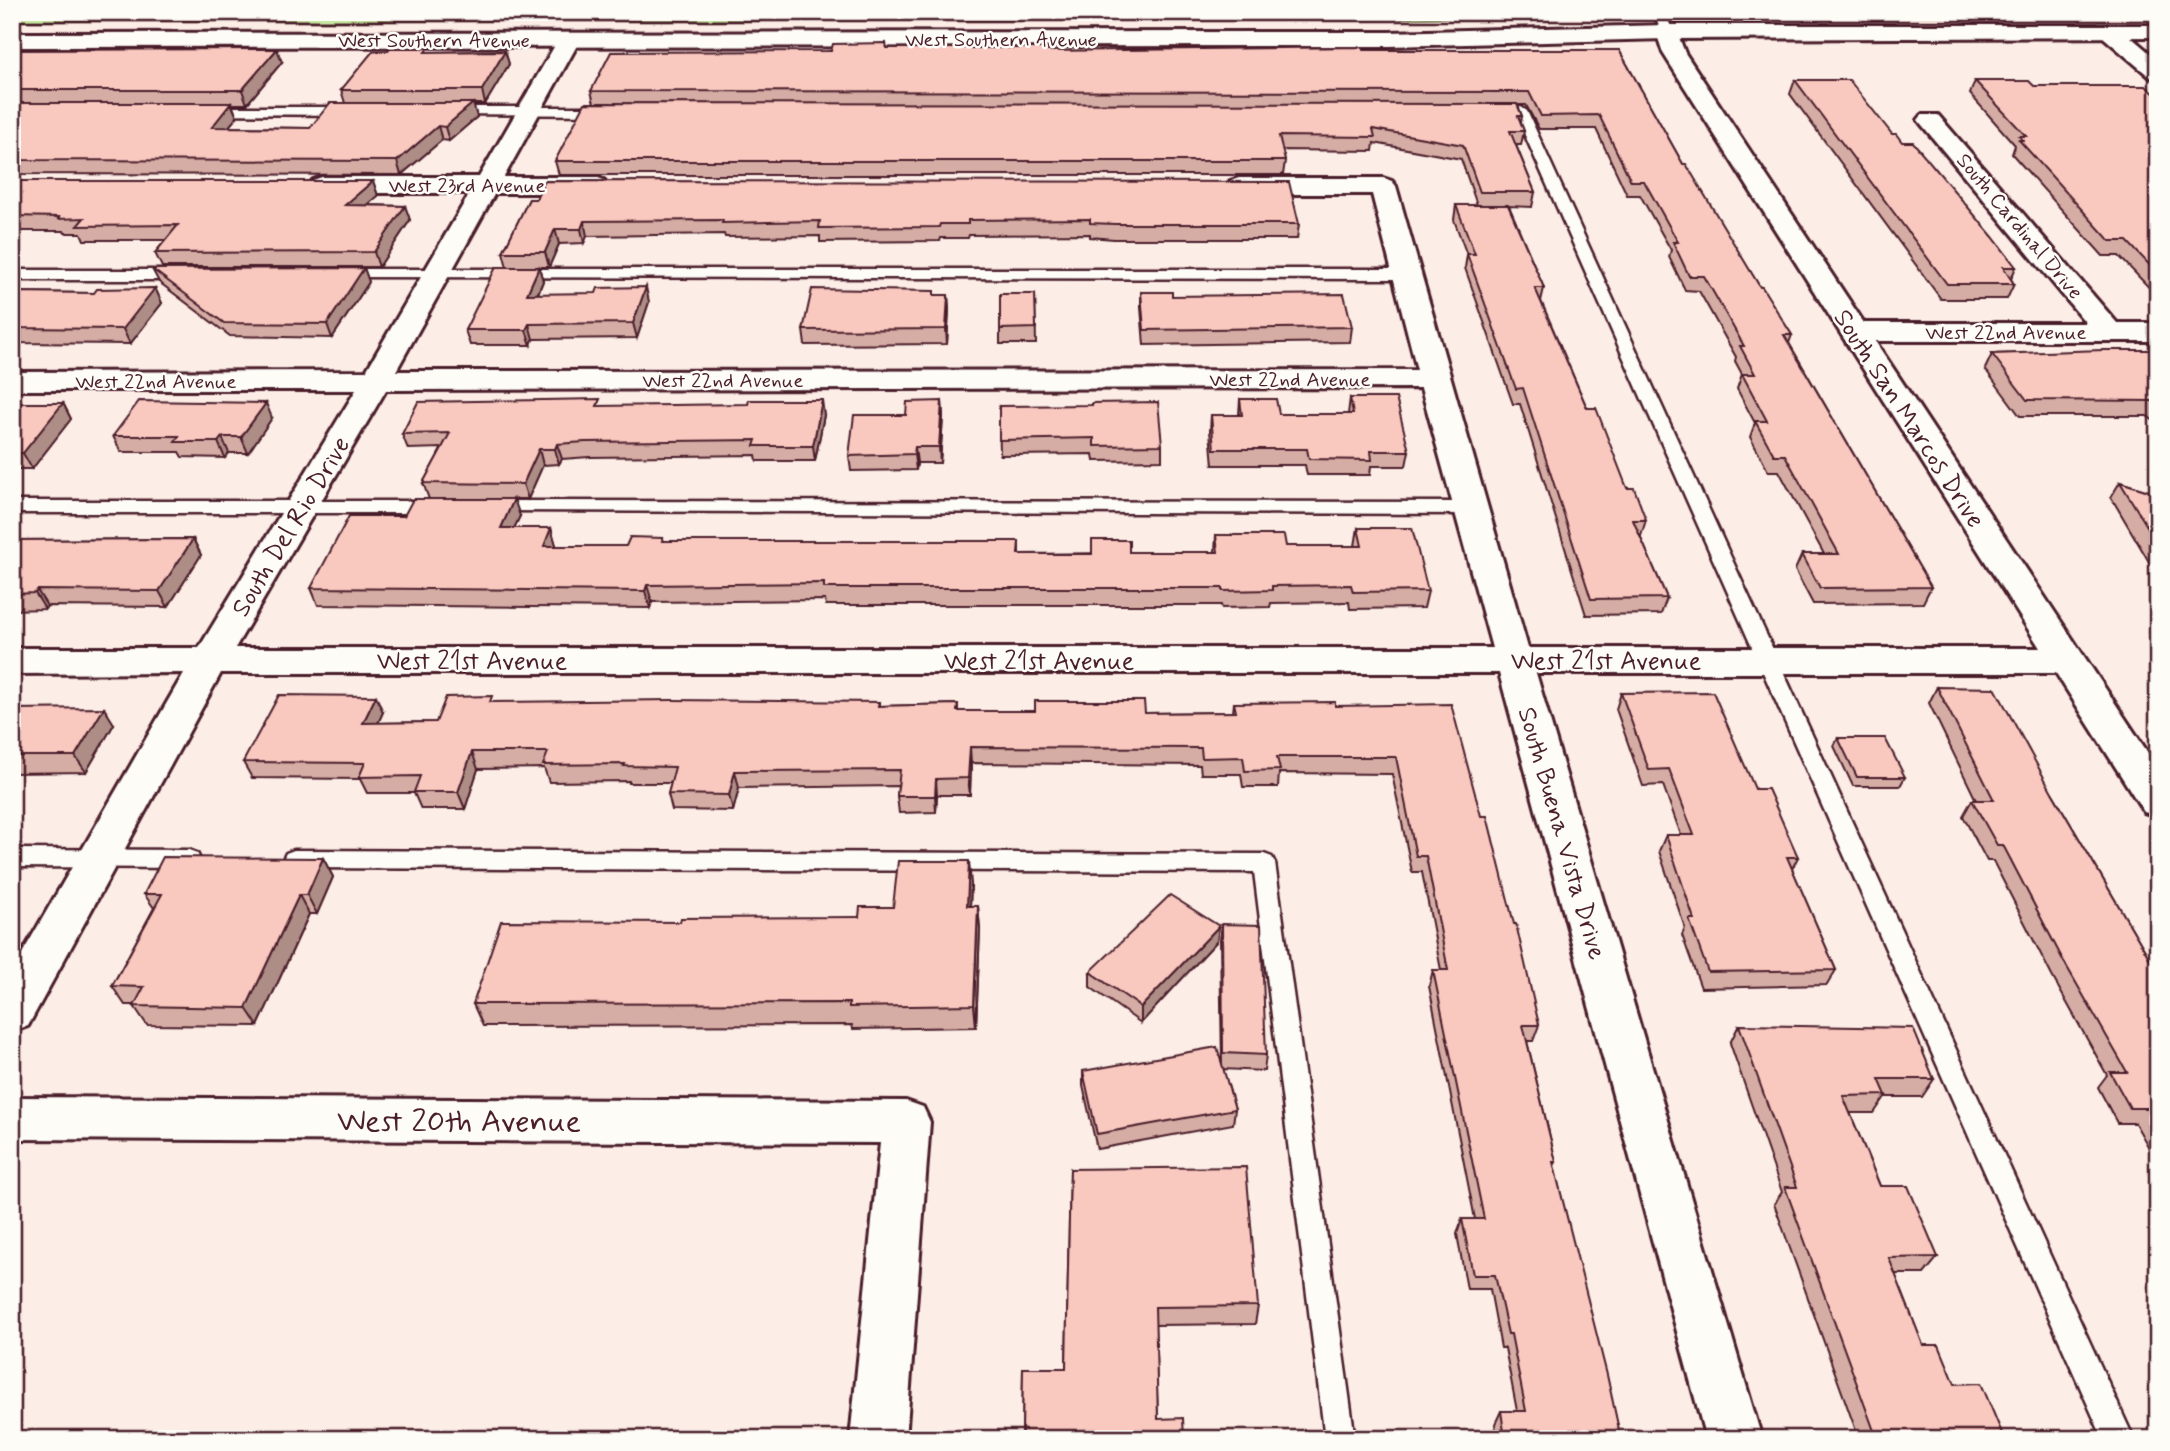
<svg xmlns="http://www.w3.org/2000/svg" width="2170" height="1451" font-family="Mynerve,sans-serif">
	<rect width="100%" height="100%" fill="#fcede6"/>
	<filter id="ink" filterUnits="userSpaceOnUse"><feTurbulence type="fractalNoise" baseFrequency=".0143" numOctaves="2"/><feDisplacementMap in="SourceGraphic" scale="14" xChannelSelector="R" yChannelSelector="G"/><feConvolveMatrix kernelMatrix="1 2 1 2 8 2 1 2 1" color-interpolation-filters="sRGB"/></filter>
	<g filter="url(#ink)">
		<!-- built -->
		<path fill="#f7ded7" d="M1672,12H2158V18L1696,19Z"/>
		<!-- green -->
		<path fill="#c8e9a1" stroke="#898466" stroke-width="2" d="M12,12H1603L1604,14L1343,20L12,21Z"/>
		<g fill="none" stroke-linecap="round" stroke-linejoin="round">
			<defs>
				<g id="service">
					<path d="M1653,12H1665L1673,32L1671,35H1663Z"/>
					<path d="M207,107H350L356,111L350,115L202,114V108Z"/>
					<path d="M449,107H609L615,111L609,115L444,114L443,111Z"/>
					<path d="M1492,107H1521L1527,111L2134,1439H2103L1516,115L1487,114V108Z"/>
					<path d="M338,269H1406L1414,274L1406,279L333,277L330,274Z"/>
					<path d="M12,270H183L191,275L183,280H12Z"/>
					<path d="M12,501H437L446,507L437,513H12Z"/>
					<path d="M490,501L1470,502L1479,508L1470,514L484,511L481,507L484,503Z"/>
					<path d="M12,849L189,850L197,853L200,859L197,865L189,868L12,867Z"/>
					<path d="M294,850L1264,854L1272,857L1275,863L1355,1439H1325L1254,872L294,868L286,865L283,859L286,853Z"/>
				</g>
				<g id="minor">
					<path d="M1667,25L1675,27L1685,53L1864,323H2086L1922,125L1918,120L1922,115H1938L2117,323H2158V341H1875L2158,768V816L2144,812L2056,673H1536L1762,1439H1706L1499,673H221L28,1026L12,1032V971L184,673L12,674V648H199L356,390H12V372L366,371L470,193H322L313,190L309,185L313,180L322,177H479L558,40L561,35H577L580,40L504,177H595L604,180L608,185L604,190L595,193H495L396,371L1417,370L1372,194H1239L1230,191L1226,186L1230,181L1239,178H1383L1392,181L1396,186L1528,648H2040L1663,53L1656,32L1659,27ZM1421,388L1492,648H235L386,390Z"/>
					<path d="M2110,25L2118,26L2158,60V79L2150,77L2102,36L2099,31L2102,26Z"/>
					<path d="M12,1097L906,1101L923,1107L930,1122L906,1439H850L880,1143L12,1139Z"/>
				</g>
				<path id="secondary" d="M1667,25H2158V37L1667,39L1389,46L12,47V33L1389,32Z"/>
			</defs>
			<!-- service casing -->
			<use href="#service" stroke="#4a1f2b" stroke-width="5"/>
			<!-- minor casing -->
			<use href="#minor" stroke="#4a1f2b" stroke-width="6"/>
			<!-- secondary casing -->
			<use href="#secondary" stroke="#4a1f2b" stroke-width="6"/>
			<!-- service -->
			<use href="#service" fill="#fdfcf7" fill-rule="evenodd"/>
			<!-- minor -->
			<use href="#minor" fill="#fdfcf7" fill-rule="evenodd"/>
			<!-- secondary -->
			<use href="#secondary" fill="#fdfcf7" fill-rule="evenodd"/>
		</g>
		<!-- wall -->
		<g fill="#d6ada5" stroke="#4a1f2b" stroke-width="2">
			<path d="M886,43L887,48L1048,51L1619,50L1683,164L1760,287L1792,335L1789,343L1931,587L1923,603L1813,604L1795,570L1802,554H1824L1779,471H1768L1750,437L1755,423L1737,389L1742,374L1735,361L1736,357L1699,291L1685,290L1669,257L1671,250L1640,195H1627L1596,129H1539L1526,105H1518L1522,116L1521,123L1524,131L1521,145H1516L1535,192L1532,207L1509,206L1544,288L1541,301L1587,408L1627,488L1646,520L1641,536H1640L1667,598L1661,614L1586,615L1520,404H1513L1465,268L1467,255L1454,220L1456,205H1477L1461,159L1374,143L1373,151L1282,150L1285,161L1283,175H559L555,161L594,103L591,91L831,51Z"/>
			<path d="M12,50L282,62L247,104H232L237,117L228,127L310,128L345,103L341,90L429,52L505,51L509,64L485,104H473L477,117L449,141L442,140L401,175L12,174Z"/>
			<path d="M1795,80L2016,267L2011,279L2014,284L2007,299H1941L1790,94Z"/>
			<path d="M1975,81L2158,97V297L2119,256H2103L2012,154L2015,145L1970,94Z"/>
			<path d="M12,181H373L378,196L366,205L405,206L410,220L379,267H162L155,253L166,240H84L81,233H65L64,231H12Z"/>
			<path d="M529,199L1299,224L1297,239H1114L1090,237V234L969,235L968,238H941L940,241L820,242V236L725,237L724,234L587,236L584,243L559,244L549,267H539L543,281L538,294L649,302L637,338L533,339L531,345H470L465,330L507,267L503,252Z"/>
			<path d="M364,268L369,282L332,338L230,336L159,282L152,269Z"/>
			<path d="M155,288L162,303L130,344L12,343V292L94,293Z"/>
			<path d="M1141,292L1352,327L1350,342L1144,345L1141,307Z"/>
			<path d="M1035,294L1036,344H1000V329Z"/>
			<path d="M934,295H948L949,310L947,344L805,345L803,330Z"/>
			<path d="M2158,350V424L2147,416H2020L1985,369L1992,354Z"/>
			<path d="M1350,398L1409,451L1406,466H1371L1370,475H1307L1305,465H1213L1210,431L1211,415H1239L1240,399L1279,414H1348Z"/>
			<path d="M942,401L943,416L940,463H917L916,470L851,471L849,456L906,415Z"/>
			<path d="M12,403H63L71,419L32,469H12Z"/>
			<path d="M601,406L824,415L815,461H757L756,455L589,457L562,459L559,464L543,465L528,499H429L423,483L442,448L408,449L402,434Z"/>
			<path d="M999,406L1162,445V460L1094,461L1093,454L1000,455Z"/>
			<path d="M272,418L248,453H229L225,458L182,457L179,452H121L113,436Z"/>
			<path d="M2120,482L2158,494V577L2111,497Z"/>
			<path d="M404,516H520L514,528H551L556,546H626L664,541H1019V554L1215,552L1216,535L1286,546H1355L1358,528L1428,591L1424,608L1350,609L1349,602L1271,603L1270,607L1222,608L1221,605H826L825,600L652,602L650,608L318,605L311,588Z"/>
			<path d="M193,539L201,555L168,607L47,606L45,609L12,610V540Z"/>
			<path d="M1937,687L2053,794L2158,973V1164L2135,1123H2117L2098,1087L2107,1075L2052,976L1993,861H1987L1963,816L1972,800H1976L1929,703Z"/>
			<path d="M1621,693L1755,789L1798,857L1792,869L1836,970L1827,985L1701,988L1682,935L1685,928L1659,851L1666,835H1681L1663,785L1643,786L1616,709Z"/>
			<path d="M494,702H879V706L958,704V711L1145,713L1233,712L1234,703L1335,706L1481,816L1539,1025L1533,1041H1527L1556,1162L1554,1166L1621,1439H1497L1495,1424L1501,1411H1517L1505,1348H1501L1490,1289H1467L1457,1234L1462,1219H1475L1429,986L1433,970H1441L1422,872H1412L1392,774L1279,773L1278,787H1243L1241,774H1201L1200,765L971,763L970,795H937L936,812L899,813L897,796L898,786L739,788L733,811L672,810L668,794L671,783H629V781L549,782L544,768L478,769L465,809H421L414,793H367L360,779L252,778L243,762L383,712L378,723L436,722Z"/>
			<path d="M12,709L114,724L86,772L12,773Z"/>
			<path d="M1838,738L1905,777L1900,786H1853L1834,746Z"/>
			<path d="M323,858L333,877L317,914H309L258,1026L147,1025L134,1006V1005H125L112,986L154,908L144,894Z"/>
			<path d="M971,884L970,906H978L980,929L976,1027L853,1029L852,1025L483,1026L473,1004L680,922L859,917Z"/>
			<path d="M1222,924L1266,1055L1264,1071L1223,1069L1235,1109L1233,1124L1097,1149L1083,1086V1071L1222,1064L1220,940Z"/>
			<path d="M1219,926L1217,941L1141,1023L1090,987V972Z"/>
			<path d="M1739,1025L1934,1079L1922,1097H1885L1874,1113H1850L1880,1186L1938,1257L1924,1274H1895L1923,1345L1955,1384L2004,1438L2002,1439H1859L1774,1204L1782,1192L1730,1043Z"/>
			<path d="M1070,1169L1258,1306L1255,1324L1155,1325L1158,1419L1184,1439H1022L1023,1368H1066Z"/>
		</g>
		<!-- shaded-wall -->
		<g fill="#ae8d86" stroke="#4a1f2b" stroke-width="2">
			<path d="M277,49L282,62L247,104L242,90Z"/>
			<path d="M505,51L509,64L485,104L482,90Z"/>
			<path d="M231,103L237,117L217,141L212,127Z"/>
			<path d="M473,103L477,117L449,141L445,127Z"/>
			<path d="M438,126L442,140L401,175L397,161Z"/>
			<path d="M373,181L378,196L350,220L345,205Z"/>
			<path d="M405,206L410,220L379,267L374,252Z"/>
			<path d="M584,221L587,236L584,243L581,229Z"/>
			<path d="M555,229L559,244L549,267L545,252Z"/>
			<path d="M539,267L543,281L531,309L527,294Z"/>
			<path d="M364,268L369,282L332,338L327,324Z"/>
			<path d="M646,287L649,302L637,338L633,323Z"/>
			<path d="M155,288L162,303L130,344L123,329Z"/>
			<path d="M948,295L949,310L947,344L946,329Z"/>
			<path d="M529,324L533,339L531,345L526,330Z"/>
			<path d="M822,400L824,415L815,461L813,446Z"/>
			<path d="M942,401L943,416L940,463L939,447Z"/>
			<path d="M63,403L71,419L32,469L23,453Z"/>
			<path d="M266,403L272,418L248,453L241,437Z"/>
			<path d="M222,437L229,453L225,458L218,442Z"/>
			<path d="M557,444L562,459L559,464L555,449Z"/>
			<path d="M915,447L917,463L916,470L914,454Z"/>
			<path d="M539,449L543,465L528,499L523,484Z"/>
			<path d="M514,499L520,516L506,545L501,528Z"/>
			<path d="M551,528L556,545L549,563L544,546Z"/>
			<path d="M193,539L201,555L168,607L159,591Z"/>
			<path d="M647,585L652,602L650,608L645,591Z"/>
			<path d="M37,590L47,606L45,609L35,593Z"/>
			<path d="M376,696L383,712L371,739L363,723Z"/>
			<path d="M104,708L114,724L86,772L75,756Z"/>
			<path d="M970,747L971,763L970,795L968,778Z"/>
			<path d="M472,752L478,769L465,809L458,792Z"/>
			<path d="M735,771L739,788L733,811L729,795Z"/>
			<path d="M936,779L937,795L936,812L935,796Z"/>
			<path d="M323,858L333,877L317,914L307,895Z"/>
			<path d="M969,861L971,884L969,929L967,906Z"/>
			<path d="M299,895L309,914L258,1026L246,1008Z"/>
			<path d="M978,906L980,929L976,1027L974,1005Z"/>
			<path d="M1219,926L1217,941L1141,1023V1007Z"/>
		</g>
		<!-- building -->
		<g fill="#f9c9c0" stroke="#4a1f2b" stroke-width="2">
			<path d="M886,43V48H1048V51L1362,47L1364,50H1619L1683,164H1686L1760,287H1762L1792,335H1784L1931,587L1820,588L1802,554H1839L1785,455H1774L1755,421H1767L1742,374H1755L1740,346H1744L1704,276H1689L1673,242H1678L1644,181H1631L1599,115L1541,116L1529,92L591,91L611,52L831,51L833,44Z"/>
			<path d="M390,48H428L425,52L505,51L482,90H341L373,51H387Z"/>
			<path d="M277,49L242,90H12V50Z"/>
			<path d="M1795,80H1849L1892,134H1896L1902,142H1913L1993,237L2016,267H2003L2014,284H1947Z"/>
			<path d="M1975,81H2029L2034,86H2146L2158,97V274L2127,241H2110L2019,140H2023L2019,136H2026Z"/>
			<path d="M12,103H231L212,127L310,128L330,103H473L445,127L438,126L397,161L12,160Z"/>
			<path d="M585,103L1517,104L1522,116H1518L1524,131H1510L1535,192H1480L1463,145L1373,129L1375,137L1279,136L1285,161H555Z"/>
			<path d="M12,181H373L345,205L405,206L374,252L155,253L178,225L77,226L84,218L58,219L59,217L12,216Z"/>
			<path d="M545,181L1289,182L1299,224H1115L1090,223V219L968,220V224H940L939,227L819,228L820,221L722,223L723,220L584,221L581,229H555L545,252H503L529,199H536Z"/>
			<path d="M1456,205H1508L1544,288H1535L1587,408H1596L1627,488H1634L1646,520H1633L1667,598L1591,599L1523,388L1516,389L1467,254H1475Z"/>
			<path d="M496,267H539L527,294L596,293L598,288L646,287L633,323L529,324L526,330H465Z"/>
			<path d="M364,268L327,324L224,323L152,269Z"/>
			<path d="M155,288L123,329L12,328V292L94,293L97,289Z"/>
			<path d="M812,289L934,291V295H948L946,329L803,330Z"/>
			<path d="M1141,292H1172V296L1344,294L1352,327L1144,330Z"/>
			<path d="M1000,294H1035L1036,328L1000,329Z"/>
			<path d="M2103,350H2158V402L2156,401L2027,400L1992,354Z"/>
			<path d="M1350,398H1396L1409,451H1371L1372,460L1309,459L1307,449H1214L1211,415H1242L1240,399H1276L1279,414H1353Z"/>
			<path d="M600,399L597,406L748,404L749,400H822L813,446H754L756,440L585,442L557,444L555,449H539L523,484L423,483L450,433L402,434L418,402Z"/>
			<path d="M139,401L266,403L241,437H222L218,442H175L179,436H113Z"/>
			<path d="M942,401L939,447H915L914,454L849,456L854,415H906L907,402Z"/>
			<path d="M1158,402L1162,445L1094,446V438L999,440V406L1092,405V403Z"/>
			<path d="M12,403H63L23,453H12Z"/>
			<path d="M2120,482L2158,494V544Z"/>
			<path d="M413,499H514L501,528H551L544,546H626L630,537L663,538L662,541H1019L1018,554H1092V540H1129V552H1218L1216,535H1284L1286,546H1362L1358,528H1412L1428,591L1353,592L1351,585L1272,586V590L1223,591V588H824V583L647,585L645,591L311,588L349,516H404Z"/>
			<path d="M193,539L159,591L37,590L35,593L12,594V540Z"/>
			<path d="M1937,687L1995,688L2053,794L2158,973V1124L2149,1108H2130L2110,1072H2127L2063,960L2003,845H1997L1972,800H1994Z"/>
			<path d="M1713,692L1755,789H1768L1798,857H1787L1836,970L1708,972L1689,919H1694L1666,835H1694L1669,769L1649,770L1621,693Z"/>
			<path d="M279,695L376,696L363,723L436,722L446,697L492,696L490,702L672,700L879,702L878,706L958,704L957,711H1035V701H1144L1145,713L1236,712L1234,703L1335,702V706L1451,704L1481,816H1487L1514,924H1516L1539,1025H1523L1556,1162H1553L1607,1375L1621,1439H1505L1501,1411H1526L1511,1334H1508L1495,1275H1473L1462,1219H1484L1433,970H1448L1426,856H1416L1396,757H1277L1280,770L1245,771L1243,757L1202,758L1201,748L970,747L968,778L936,779L935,796H897L900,770L735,771L729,795L668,794L675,767L624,766L625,764L543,765L548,752H472L458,792H414L420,776L359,777L365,763L243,762Z"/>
			<path d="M104,708L75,756H12V709Z"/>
			<path d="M1838,738H1885L1905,777H1857Z"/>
			<path d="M163,857L323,858L307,895H299L246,1008L134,1006L144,987L112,986L162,894H144Z"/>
			<path d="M898,861H969L967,906H978L974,1005L849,1007V1003L473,1004L501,921L680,922L681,918L859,917L860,907H893Z"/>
			<path d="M1170,895L1219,926L1141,1007L1090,972Z"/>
			<path d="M1222,924L1261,925L1266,1055L1223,1053Z"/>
			<path d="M1739,1025L1913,1028L1934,1079H1879L1886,1095L1843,1096L1880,1186H1908L1938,1257L1889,1258L1923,1345H1939L1955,1384L1981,1383L2004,1438H1976V1439H1877L1785,1187H1797Z"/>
			<path d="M1217,1047L1235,1109L1097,1134L1083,1071Z"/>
			<path d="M1246,1167L1258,1306L1155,1307L1158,1419L1183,1418L1184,1439H1073V1435H1022L1023,1368H1066L1070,1169Z"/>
		</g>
	</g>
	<g text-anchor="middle" stroke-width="5" stroke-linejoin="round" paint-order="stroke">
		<!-- far-street labels -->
		<g font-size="21" fill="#4a1f2b" stroke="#fdfcf7">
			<text x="1001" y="46">West Southern Avenue</text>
			<text x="434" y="47">West Southern Avenue</text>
			<text x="467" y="192">West 23rd Avenue</text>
			<text transform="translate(2020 226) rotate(50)" y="7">South Cardinal Drive</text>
			<text x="2006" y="339">West 22nd Avenue</text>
			<text x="1290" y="386">West 22nd Avenue</text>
			<text x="723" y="387">West 22nd Avenue</text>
			<text x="156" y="388">West 22nd Avenue</text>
		</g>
		<!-- street labels -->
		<g font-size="26" fill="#4a1f2b" stroke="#fdfcf7">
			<text transform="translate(1910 418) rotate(57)" y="9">South San Marcos Drive</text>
			<text transform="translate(290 526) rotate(-59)" y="9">South Del Rio Drive</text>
			<text x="472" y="669">West 21st Avenue</text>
			<text x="1039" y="669">West 21st Avenue</text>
			<text x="1606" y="669">West 21st Avenue</text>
			<text transform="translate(1563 833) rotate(74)" y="9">South Buena Vista Drive</text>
		</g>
		<!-- near-street labels -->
		<g font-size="32" fill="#4a1f2b" stroke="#fdfcf7">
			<text x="459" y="1131">West 20th Avenue</text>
		</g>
	</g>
	<!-- margin -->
	<rect width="2170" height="1451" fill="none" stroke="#fdfcf7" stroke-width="42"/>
	<rect x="21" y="21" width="2128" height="1409" fill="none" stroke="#4a1f2b" stroke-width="2.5" filter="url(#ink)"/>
</svg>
